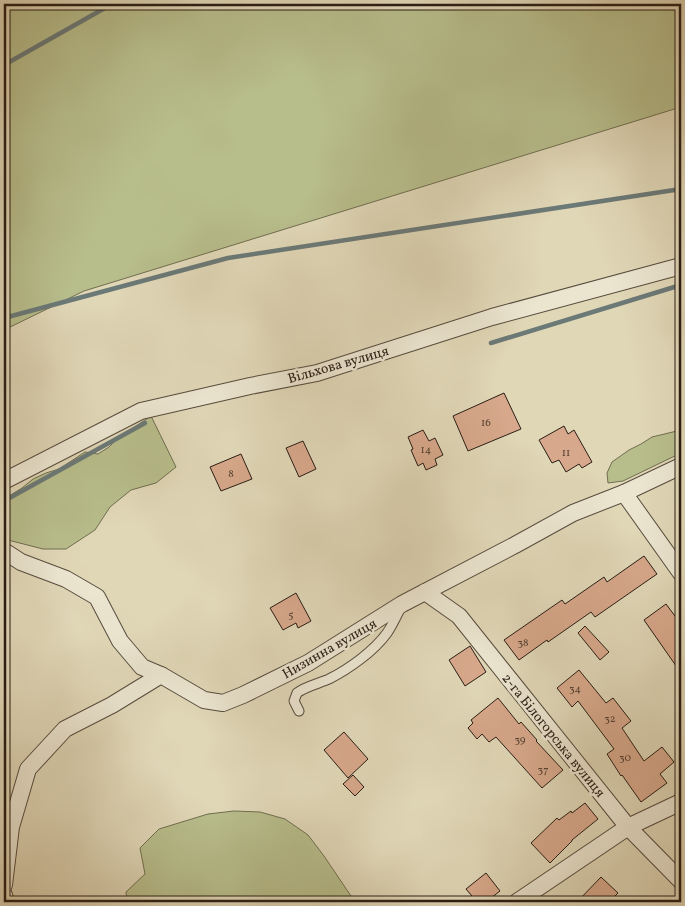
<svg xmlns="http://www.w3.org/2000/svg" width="685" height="906" font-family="Vollkorn,serif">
	<rect width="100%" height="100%" fill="#e0d7b7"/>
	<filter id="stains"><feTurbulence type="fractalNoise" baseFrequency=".004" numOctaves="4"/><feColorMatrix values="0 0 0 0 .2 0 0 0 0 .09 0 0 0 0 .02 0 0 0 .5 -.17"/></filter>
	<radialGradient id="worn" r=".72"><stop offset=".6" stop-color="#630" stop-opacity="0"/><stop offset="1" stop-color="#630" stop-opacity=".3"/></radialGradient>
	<!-- green -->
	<g fill="#b7bd8b" stroke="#706d50">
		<path d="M4,4H681V107L84,291L4,330Z"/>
		<path d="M151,416L176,467L156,483L131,490L110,507L95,530L66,549H43L4,539V499L22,488L33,479L46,473L59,469L85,452L98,454L109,447L118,438Z"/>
		<path d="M681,430V453L623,481L608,483L607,473L612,462L629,450L641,444L652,437Z"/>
		<path d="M234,811L260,812L285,819L308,835L324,856L355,902H127L126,892L145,874L140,848L159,829L208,814Z"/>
	</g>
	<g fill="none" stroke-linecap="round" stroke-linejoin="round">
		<!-- stream -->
		<g stroke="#6b7977" stroke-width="4.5">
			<path d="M4,65L112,4"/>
			<path d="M4,318L228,258L681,189"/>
			<path d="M491,343L681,285"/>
			<path d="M4,501L145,423"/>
		</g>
	</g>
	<!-- building -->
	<g fill="#d7a88b" stroke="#291d15">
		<path d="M504,393L521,429L468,451L453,416Z"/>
		<path d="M564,426L568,434L574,430L592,462L582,468L579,464L566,472L559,460L552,463L539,440Z"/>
		<path d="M423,430L429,441L435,438L443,455L435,459L437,465L426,470L423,463L418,466L411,450L413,449L408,437Z"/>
		<path d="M303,441L316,469L299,477L286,448Z"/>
		<path d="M241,454L252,479L221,491L210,467Z"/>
		<path d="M644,556L657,574L595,617L591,612L548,642L547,640L519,660L504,640L562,600L565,604L604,577L607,582Z"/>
		<path d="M296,593L311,621L298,628L296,623L283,630L270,608Z"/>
		<path d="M666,604L681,624V673L644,620Z"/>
		<path d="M585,626L609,652L600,660L578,633Z"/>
		<path d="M470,646L486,672L465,686L449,660Z"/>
		<path d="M579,670L606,703L613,698L631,721L622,728L644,761L662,747L674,762L660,774L667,783L641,802L622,775L621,776L607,754L614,749L578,701L572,707L557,688Z"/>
		<path d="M498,698L519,724L521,722L537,740L536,741L563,770L542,788L496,737L489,742L482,734L477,739L468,728L473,723L471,720Z"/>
		<path d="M344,732L368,759L348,778L324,750Z"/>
		<path d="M353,775L364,787L355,796L343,784Z"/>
		<path d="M585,803L598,819L572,840V841L550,863L531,843L557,818L559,820L571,811L572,813Z"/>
		<path d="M486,873L500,891L486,902H477L466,889Z"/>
		<path d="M601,877L618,893L609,902H577Z"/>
	</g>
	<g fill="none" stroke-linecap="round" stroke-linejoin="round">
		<defs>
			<path id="lane" d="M299,711L294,701L297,693C304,687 320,683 329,679C349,669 374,651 387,633C392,626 396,617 400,609"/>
			<g id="street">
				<path d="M4,481L141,411L250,386L317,373L492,317L681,266"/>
				<path d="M624,493L681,573"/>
				<path d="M4,551L21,562L66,579L97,597L120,641L142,667L161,675L204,700L223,703L243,695L308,663L402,604L515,545L573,513L624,493L681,466"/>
				<path d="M425,592L459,616L628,827L681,881"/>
				<path d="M4,885L11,827L28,769L65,729L112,705L161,675"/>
				<path d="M4,895L6,902"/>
				<path d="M517,902L628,827L681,802"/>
			</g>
		</defs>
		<!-- lane casing -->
		<use href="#lane" stroke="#574c3e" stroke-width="11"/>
		<!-- street casing -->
		<use href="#street" stroke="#574c3e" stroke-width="18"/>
		<!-- lane -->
		<use href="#lane" stroke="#ebe5d0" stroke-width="9"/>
		<!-- street -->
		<use href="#street" stroke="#ebe5d0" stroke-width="16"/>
	</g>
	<g text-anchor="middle" stroke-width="5" stroke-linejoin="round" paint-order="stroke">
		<!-- number labels -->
		<g font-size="11" fill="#544032">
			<text x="486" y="426">16</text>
			<text x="426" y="453">14</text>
			<text x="566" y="456">11</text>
			<text x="231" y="477">8</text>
			<text x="291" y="618">5</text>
			<text x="523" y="646">38</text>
			<text x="575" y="692">34</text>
			<text x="610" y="722">32</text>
			<text x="520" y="743">39</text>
			<text x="625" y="761">30</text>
			<text x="543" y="773">37</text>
		</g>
		<!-- street labels -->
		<g font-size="14" fill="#291d15" stroke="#ebe5d0">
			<text transform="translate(338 364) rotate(-16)" y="5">Вільхова вулиця</text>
			<text transform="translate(329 648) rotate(-30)" y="5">Низинна вулиця</text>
			<text transform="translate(554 735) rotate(51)" y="5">2-га Білогорська вулиця</text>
		</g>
	</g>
	<!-- margin -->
	<rect width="685" height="906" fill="none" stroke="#e0d7b7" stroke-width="20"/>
	<rect x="5" y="5" width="675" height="896" fill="none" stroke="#291d15" stroke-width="2.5"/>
	<rect x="10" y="10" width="665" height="886" fill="none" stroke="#291d15"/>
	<rect width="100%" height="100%" filter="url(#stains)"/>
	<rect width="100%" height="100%" fill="url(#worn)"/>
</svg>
